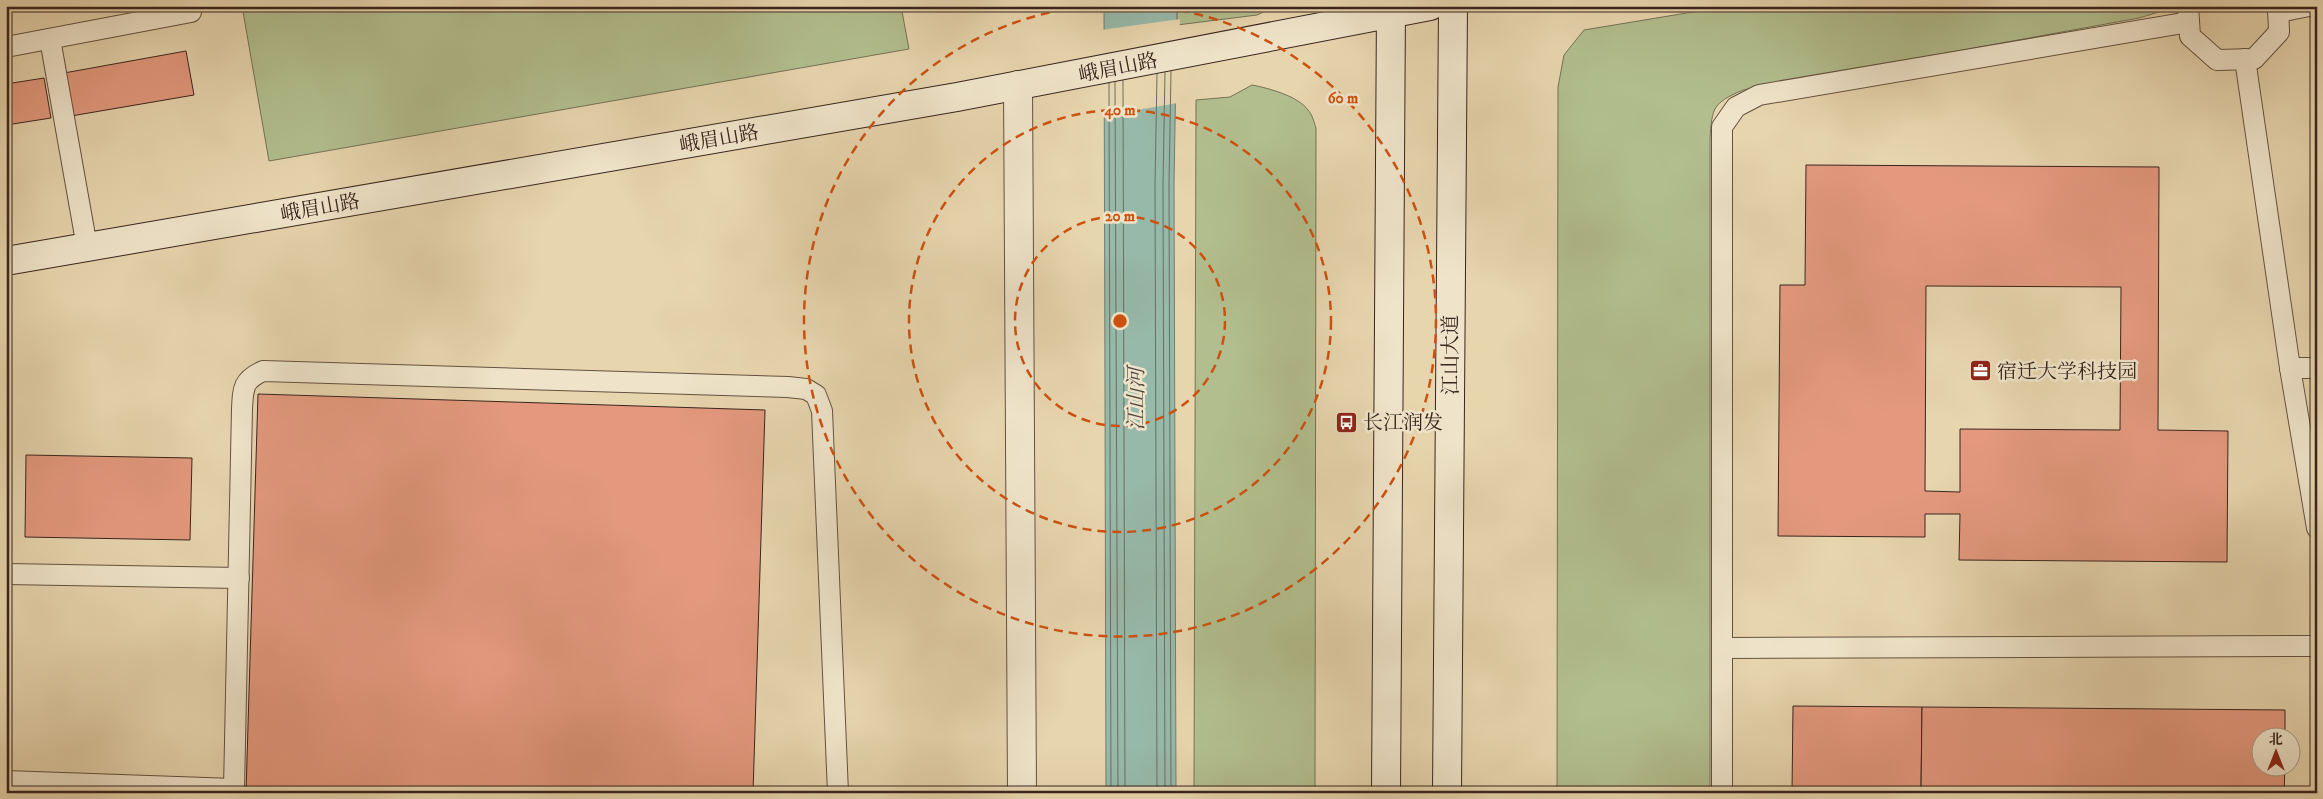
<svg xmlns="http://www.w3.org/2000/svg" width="2323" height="799" font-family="'IM FELL DW Pica','Noto Serif SC',serif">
	<rect width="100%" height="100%" fill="#e7d5ae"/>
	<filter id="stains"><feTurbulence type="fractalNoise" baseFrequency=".004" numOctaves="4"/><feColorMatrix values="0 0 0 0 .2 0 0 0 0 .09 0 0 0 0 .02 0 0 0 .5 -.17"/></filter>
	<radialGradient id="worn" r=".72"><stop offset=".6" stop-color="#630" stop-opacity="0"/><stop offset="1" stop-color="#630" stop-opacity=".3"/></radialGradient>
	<!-- green -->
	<g fill="#b2be8e" stroke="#757256">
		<path d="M242,6H901L909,49L269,161Z"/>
		<path d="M1177,6H1276L1257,15L1177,25Z"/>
		<path d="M1729,6H2164L2159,12L2139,18L1743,90C1713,103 1712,107 1710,139V793H1557L1558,87L1564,55L1584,30Z"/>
		<path d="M1252,85C1268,88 1298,96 1308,110C1312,114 1314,122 1316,128L1315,793H1194L1196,100L1230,97Z"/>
	</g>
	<!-- water -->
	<path fill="#97b9a9" stroke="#717e71" d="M1104,6H1177L1174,184L1176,793H1106Z"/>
	<!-- pier -->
	<path fill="#e7d5ae" d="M1180,19L1178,103L1101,116V30Z"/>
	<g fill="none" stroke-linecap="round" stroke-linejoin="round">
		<!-- shore -->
		<g stroke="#686f63" stroke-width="1">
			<path d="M1123,80L1125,793"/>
			<path d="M1115,82L1118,793"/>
			<path d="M1109,83L1111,793"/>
			<path d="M1157,793L1155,184L1157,74"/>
			<path d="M1165,793L1163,184L1165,72"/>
			<path d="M1171,793L1169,184L1171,71"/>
		</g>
	</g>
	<!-- building -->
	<g fill="#e4997e" stroke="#38251d" fill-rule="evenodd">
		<path d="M186,51L194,95L71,116L64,73Z"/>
		<path d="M44,78L51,118L6,125V84Z"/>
		<path d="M1806,165L2159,167L2158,430L2228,431L2227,562L1959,560L1960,514H1925V537L1778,536L1780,285H1805ZM1926,286L2121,287L2120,430L1960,429V492L1925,491Z"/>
		<path d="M258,394L765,410L753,793H246Z"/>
		<path d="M26,455L192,458L190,540L25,537Z"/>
		<path d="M1793,706L1922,707L1921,793H1792Z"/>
		<path d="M1922,707L2285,710V736H2260V766H2285L2284,793H1921Z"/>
	</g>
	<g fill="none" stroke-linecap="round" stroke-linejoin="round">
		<defs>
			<g id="lane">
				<path d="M2188,6L2190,36L2217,60L2254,59L2279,32L2278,6"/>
				<path d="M2278,12L2309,6"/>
				<path d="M50,39L87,247"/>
				<path d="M6,47L191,12L190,6"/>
				<path d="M2245,59L2290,368L2317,528"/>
				<path d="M2290,368H2317"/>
				<path d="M6,574L239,578"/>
				<path d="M1722,648L2317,646"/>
				<path d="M6,781L234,789L242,409C243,388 243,380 263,371L788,387L806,389L816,395L822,411L838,793"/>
				<path d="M1722,793V127L1736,107L1759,95L2189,22"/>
			</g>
			<path id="street" d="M1018,85L1022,793"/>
			<g id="secondary">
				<path d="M6,261L957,97L1430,6"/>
				<path d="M1386,793L1391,6"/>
				<path d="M1447,793L1453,6"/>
			</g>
		</defs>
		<!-- lane casing -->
		<use href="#lane" stroke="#645141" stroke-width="22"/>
		<!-- street casing -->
		<use href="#street" stroke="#645141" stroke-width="30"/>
		<!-- secondary casing -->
		<use href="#secondary" stroke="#38251d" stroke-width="30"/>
		<!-- lane -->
		<use href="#lane" stroke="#efe4ca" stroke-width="20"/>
		<!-- street -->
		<use href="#street" stroke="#efe4ca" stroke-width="28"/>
		<!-- secondary -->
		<use href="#secondary" stroke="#efe4ca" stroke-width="28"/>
	</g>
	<!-- distance rings -->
	<g fill="none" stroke="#ce510f" stroke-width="2.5" stroke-dasharray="9 6">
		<circle cx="1120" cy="321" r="105"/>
		<circle cx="1120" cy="321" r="211"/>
		<path d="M1150 6A316 316 0 1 1 1090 6"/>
	</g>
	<!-- icons -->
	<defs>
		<symbol id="office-square" viewBox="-11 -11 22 22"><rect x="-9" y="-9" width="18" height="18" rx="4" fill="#8f2418" stroke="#efe4ca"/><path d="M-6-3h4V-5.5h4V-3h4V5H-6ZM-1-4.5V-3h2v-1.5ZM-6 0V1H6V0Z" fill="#fff"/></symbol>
		<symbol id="bus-square" viewBox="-11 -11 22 22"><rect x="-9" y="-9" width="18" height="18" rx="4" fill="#8f2418" stroke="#efe4ca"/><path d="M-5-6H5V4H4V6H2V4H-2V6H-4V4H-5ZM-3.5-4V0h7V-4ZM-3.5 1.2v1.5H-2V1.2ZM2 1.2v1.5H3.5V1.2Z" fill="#fff"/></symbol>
	</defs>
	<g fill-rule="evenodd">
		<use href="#office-square" x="1968" y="358" width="25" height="25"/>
		<use href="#bus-square" x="1334" y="410" width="25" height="25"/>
	</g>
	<g text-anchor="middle" stroke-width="5" stroke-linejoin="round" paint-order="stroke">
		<!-- street labels -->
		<g font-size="20" fill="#38251d" stroke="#efe4ca">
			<text transform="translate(1118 67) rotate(-11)" y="7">峨眉山路</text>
			<text transform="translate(719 138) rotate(-10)" y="7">峨眉山路</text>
			<text transform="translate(320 207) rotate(-10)" y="7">峨眉山路</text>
			<text transform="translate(1450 355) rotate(-90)" y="7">江山大道</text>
		</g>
		<!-- poi labels -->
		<g font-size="20" fill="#38251d" stroke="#efe4ca" text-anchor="start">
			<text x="1997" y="378">宿迁大学科技园</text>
			<text x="1363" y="429">长江润发</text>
		</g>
		<!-- water labels -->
		<g font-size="21" font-style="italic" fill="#504a40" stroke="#efe4ca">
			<text transform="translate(1136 399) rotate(-90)" y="7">江山河</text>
		</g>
	</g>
	<circle cx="1120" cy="321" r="8" fill="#ce510f" stroke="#efe4ca" stroke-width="2.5"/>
	<g font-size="15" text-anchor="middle" font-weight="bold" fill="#ce510f" stroke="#efe4ca" stroke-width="5" stroke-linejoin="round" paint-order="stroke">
		<text x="1343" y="103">60 m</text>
		<text x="1120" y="115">40 m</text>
		<text x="1120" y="221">20 m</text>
	</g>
	<!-- margin -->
	<rect width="2323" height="799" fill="none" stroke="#e7d5ae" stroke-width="25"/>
	<rect x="8" y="8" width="2308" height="784" fill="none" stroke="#38251d" stroke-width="2.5"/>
	<rect x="12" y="12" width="2298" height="774" fill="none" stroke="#38251d"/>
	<!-- north arrow -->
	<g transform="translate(2276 752)"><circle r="24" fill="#efe4ca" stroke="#a69885"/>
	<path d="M0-4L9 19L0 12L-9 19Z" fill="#8f2418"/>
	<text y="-8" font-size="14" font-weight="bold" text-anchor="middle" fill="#38251d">北</text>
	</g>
	<rect width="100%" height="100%" filter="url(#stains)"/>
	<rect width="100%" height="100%" fill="url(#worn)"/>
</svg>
